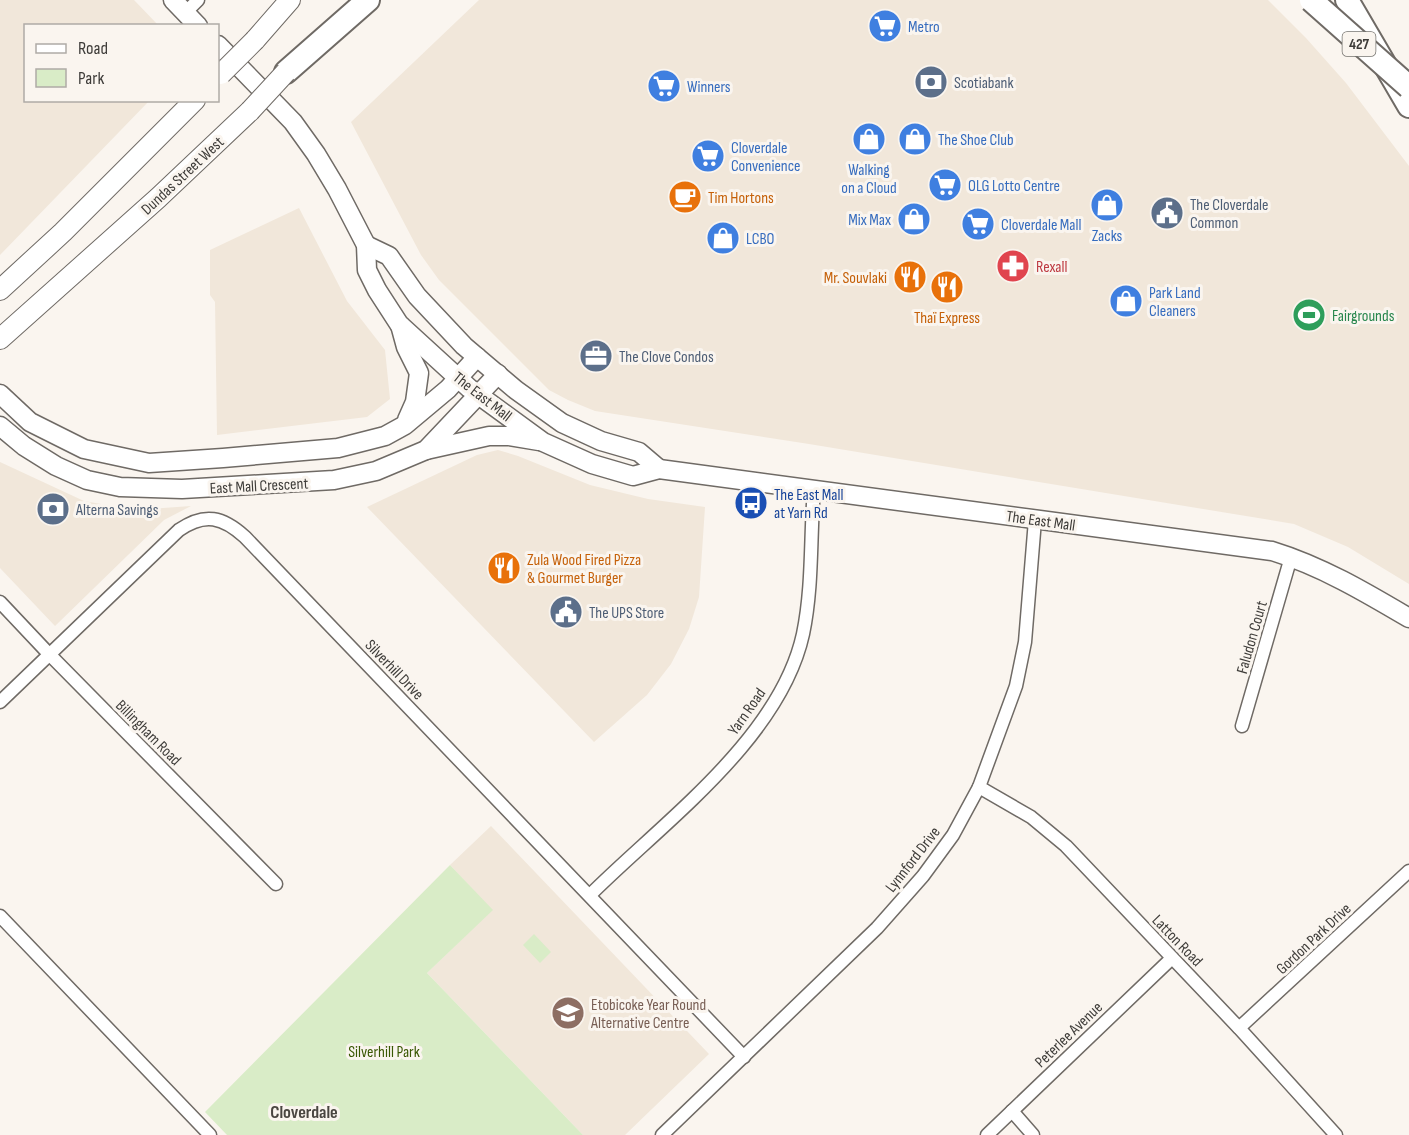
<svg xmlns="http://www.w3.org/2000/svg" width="1409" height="1135" font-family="'Sofia Sans Condensed',sans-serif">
	<rect width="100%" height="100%" fill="#faf5ef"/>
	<!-- built -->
	<g fill="#f1e7da">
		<path d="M0,0H134L158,25L26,26V100L149,101L0,255Z"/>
		<path d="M479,0H1268L1306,38L1346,83L1409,166V584L1348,547L1294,524L809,444L595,411L568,400L549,390L439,280L421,255L351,122Z"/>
		<path d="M299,208L347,301L385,350L390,399L367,417L217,435L215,302L210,295V250Z"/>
		<path d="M498,450L518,456L590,485L648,499L705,507L699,597L689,629L671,664L647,695L594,742L367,507L477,455Z"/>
		<path d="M0,462L84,501L135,510L191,506L164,520L55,626L0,568Z"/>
		<path d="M491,826L709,1054L625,1135H583L427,973L492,910L450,865Z"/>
	</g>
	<!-- green -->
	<g fill="#d9ecc7">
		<path d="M450,865L493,910L427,973L583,1135H227L205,1112Z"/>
		<path d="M534,934L551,952L540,963L523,945Z"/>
	</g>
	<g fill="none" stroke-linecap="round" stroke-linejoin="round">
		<defs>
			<g id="street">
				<path d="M185,13L198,0"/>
				<path d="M0,602L49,654L276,884"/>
				<path d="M0,702L179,530C205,512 223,517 245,537L744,1057"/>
				<path d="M1242,726L1291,557"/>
				<path d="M979,787L1031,817L1066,846L1239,1028L1336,1135"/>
				<path d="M590,895C662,823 780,739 803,634C813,586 810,537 814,489"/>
				<path d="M0,916L210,1135"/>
				<path d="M1239,1028L1409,871"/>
				<path d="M1012,1111L1033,1135"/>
				<path d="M662,1135L877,928L923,876L953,835L979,787L1016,686L1025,642L1035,520"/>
				<path d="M987,1135L1172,958"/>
			</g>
			<g id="secondary">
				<path d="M173,0L198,26"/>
				<path d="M218,45L293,122L316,154L337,189L366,245L367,270L377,290L399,324L469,388L543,442L592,464L633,476L659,469L1272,551C1321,566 1365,592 1409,618"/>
				<path d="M366,245L389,256L417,296L464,346L516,390L562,423L601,441L639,452L659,469"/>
				<path d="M400,325L406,347L419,373L415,402L407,420"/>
				<path d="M0,394L30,422L84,449L149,463L223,458L338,448L385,436L405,425L448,389L477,357"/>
				<path d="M0,426L24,446L56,466L87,480L120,487L182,489L334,480L376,471L426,450L498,374"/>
				<path d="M426,450L489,436H509L539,441"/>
			</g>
			<g id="primary">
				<path d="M255,40L290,0"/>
				<path d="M0,290L63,232L195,100"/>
				<path d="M0,339L158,198L250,111"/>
			</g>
			<g id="highway">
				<path d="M1347,0L1409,106"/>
				<path d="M286,72L368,0"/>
			</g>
		</defs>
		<!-- street casing -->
		<use href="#street" stroke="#6f6a65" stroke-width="15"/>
		<!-- secondary casing -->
		<use href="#secondary" stroke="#6f6a65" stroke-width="21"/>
		<!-- primary casing -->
		<use href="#primary" stroke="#6f6a65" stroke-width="22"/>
		<!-- highway casing -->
		<use href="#highway" stroke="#6f6a65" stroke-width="26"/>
		<!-- street -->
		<use href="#street" stroke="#fff" stroke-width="12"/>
		<!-- secondary -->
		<use href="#secondary" stroke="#fff" stroke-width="18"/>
		<!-- primary -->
		<use href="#primary" stroke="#fff" stroke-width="20"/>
		<!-- highway -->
		<use href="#highway" stroke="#fff" stroke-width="22"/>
		<defs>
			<g id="primary-bridge">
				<path d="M221,74L255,40"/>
				<path d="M250,111L286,72"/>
			</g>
			<path id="highway-bridge" d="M1311,0L1409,87"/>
		</defs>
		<!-- primary-bridge casing -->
		<use href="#primary-bridge" stroke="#6f6a65" stroke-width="22" stroke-linecap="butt"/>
		<!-- highway-bridge casing -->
		<use href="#highway-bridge" stroke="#6f6a65" stroke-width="26" stroke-linecap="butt"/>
		<!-- primary-bridge -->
		<use href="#primary-bridge" stroke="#fff" stroke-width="20"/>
		<!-- highway-bridge -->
		<use href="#highway-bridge" stroke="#fff" stroke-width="22"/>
	</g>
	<!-- icons -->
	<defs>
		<symbol id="supermarket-disc" viewBox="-11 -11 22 22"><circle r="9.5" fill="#3f7fe0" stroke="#faf5ef"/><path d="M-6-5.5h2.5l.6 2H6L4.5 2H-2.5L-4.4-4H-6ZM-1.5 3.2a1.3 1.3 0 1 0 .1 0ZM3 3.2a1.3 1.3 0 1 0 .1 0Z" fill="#fff"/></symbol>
		<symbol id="bank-disc" viewBox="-11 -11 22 22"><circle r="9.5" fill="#5c6f8a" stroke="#faf5ef"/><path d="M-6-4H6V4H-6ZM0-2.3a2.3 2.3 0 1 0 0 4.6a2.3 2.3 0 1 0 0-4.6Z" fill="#fff"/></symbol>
		<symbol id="shop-disc" viewBox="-11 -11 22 22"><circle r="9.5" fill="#3f7fe0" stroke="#faf5ef"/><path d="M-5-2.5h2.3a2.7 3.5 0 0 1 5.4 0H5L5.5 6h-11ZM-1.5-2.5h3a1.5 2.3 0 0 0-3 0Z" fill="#fff"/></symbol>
		<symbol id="cafe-disc" viewBox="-11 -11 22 22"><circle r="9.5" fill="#e8710a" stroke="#faf5ef"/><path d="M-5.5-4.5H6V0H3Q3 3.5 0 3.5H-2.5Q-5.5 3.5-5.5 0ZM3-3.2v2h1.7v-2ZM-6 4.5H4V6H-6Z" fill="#fff"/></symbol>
		<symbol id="civic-disc" viewBox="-11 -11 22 22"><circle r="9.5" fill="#5c6f8a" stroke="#faf5ef"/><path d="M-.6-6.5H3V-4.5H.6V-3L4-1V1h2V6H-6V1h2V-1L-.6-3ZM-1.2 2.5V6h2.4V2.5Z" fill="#fff"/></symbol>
		<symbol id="pharmacy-disc" viewBox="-11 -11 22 22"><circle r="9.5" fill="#e0444e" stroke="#faf5ef"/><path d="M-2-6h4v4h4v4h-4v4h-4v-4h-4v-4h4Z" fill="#fff"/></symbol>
		<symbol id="restaurant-disc" viewBox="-11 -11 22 22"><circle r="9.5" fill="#e8710a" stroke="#faf5ef"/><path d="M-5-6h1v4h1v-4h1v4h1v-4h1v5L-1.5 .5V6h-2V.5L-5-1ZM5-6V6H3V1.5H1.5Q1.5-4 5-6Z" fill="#fff"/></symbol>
		<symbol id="stadium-disc" viewBox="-11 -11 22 22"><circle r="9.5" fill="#2e9e5b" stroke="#faf5ef"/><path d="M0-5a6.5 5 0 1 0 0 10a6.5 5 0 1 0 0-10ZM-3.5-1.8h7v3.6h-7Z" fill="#fff"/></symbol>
		<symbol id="office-disc" viewBox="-11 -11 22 22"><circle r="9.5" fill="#5c6f8a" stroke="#faf5ef"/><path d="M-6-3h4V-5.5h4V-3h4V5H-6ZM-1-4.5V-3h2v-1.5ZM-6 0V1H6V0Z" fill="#fff"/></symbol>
		<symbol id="bus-disc" viewBox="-11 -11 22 22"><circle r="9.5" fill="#1a4fb4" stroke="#faf5ef"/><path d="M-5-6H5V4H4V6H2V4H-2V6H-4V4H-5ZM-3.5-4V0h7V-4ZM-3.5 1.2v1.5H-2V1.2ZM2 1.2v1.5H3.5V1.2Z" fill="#fff"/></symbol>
		<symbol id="school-disc" viewBox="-11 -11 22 22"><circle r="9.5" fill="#8d6e63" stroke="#faf5ef"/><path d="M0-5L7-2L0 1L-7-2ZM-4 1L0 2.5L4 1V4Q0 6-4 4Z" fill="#fff"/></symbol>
	</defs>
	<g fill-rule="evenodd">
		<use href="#supermarket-disc" x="866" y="7" width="38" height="38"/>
		<use href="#bank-disc" x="912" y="63" width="38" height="38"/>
		<use href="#supermarket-disc" x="645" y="67" width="38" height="38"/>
		<use href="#shop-disc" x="850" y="120" width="38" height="38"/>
		<use href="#shop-disc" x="896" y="120" width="38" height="38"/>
		<use href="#supermarket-disc" x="689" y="137" width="38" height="38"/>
		<use href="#supermarket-disc" x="926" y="166" width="38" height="38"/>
		<use href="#cafe-disc" x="666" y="178" width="38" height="38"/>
		<use href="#shop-disc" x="1088" y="186" width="38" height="38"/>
		<use href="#civic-disc" x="1148" y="194" width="38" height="38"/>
		<use href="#shop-disc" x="895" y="200" width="38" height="38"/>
		<use href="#supermarket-disc" x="959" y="205" width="38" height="38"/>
		<use href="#shop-disc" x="704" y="219" width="38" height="38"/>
		<use href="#pharmacy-disc" x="994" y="247" width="38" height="38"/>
		<use href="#restaurant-disc" x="891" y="258" width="38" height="38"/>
		<use href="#restaurant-disc" x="928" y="268" width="38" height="38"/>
		<use href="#shop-disc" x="1107" y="282" width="38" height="38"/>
		<use href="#stadium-disc" x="1290" y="296" width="38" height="38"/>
		<use href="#office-disc" x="577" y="337" width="38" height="38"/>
		<use href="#bus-disc" x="732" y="484" width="38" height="38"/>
		<use href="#bank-disc" x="34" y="490" width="38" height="38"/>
		<use href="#restaurant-disc" x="485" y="549" width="38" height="38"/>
		<use href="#civic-disc" x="547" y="593" width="38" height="38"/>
		<use href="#school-disc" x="549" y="994" width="38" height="38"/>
	</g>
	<g text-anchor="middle" stroke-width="6" stroke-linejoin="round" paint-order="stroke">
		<!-- shield labels -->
		<rect fill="#faf5ef" stroke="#767470" stroke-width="1.5" x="1342.5" y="32" width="33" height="24" rx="4.5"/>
		<g font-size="15" font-weight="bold" fill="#3e3c39">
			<text x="1359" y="49">427</text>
		</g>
		<!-- shop labels -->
		<g font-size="16" fill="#366cbe" stroke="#faf5ef" text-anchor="start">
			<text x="908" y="32">Metro</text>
			<text x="687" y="92">Winners</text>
			<text x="938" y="145">The Shoe Club</text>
			<text x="731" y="153">Cloverdale<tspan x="731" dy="18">Convenience</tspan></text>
			<text x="869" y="175" text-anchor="middle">Walking<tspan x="869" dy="18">on a Cloud</tspan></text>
			<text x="968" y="191">OLG Lotto Centre</text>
			<text x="891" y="225" text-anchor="end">Mix Max</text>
			<text x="1001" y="230">Cloverdale Mall</text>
			<text x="1107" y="241" text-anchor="middle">Zacks</text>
			<text x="746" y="244">LCBO</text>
			<text x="1149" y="298">Park Land<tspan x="1149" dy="18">Cleaners</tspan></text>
		</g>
		<!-- service labels -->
		<g font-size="16" fill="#4e5e75" stroke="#faf5ef" text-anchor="start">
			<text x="954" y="88">Scotiabank</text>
			<text x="1190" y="210">The Cloverdale<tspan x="1190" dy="18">Common</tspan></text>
			<text x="619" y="362">The Clove Condos</text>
			<text x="76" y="515">Alterna Savings</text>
			<text x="589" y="618">The UPS Store</text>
		</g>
		<!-- street labels -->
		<g font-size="16" fill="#3e3c39" stroke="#faf5ef">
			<text transform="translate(182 175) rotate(-43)" y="6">Dundas Street West</text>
			<text transform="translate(483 396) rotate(38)" y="6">The East Mall</text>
			<text transform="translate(259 485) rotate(-3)" y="6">East Mall Crescent</text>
			<text transform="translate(1041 520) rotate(8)" y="6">The East Mall</text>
			<text transform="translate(1251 637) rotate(-74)" y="6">Faludon Court</text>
			<text transform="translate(395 669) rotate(46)" y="6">Silverhill Drive</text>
			<text transform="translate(746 711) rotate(-55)" y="6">Yarn Road</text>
			<text transform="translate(149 732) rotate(45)" y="6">Billingham Road</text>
			<text transform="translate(912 859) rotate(-52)" y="6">Lynnford Drive</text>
			<text transform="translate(1313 938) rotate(-43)" y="6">Gordon Park Drive</text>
			<text transform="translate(1178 940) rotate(46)" y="6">Latton Road</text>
			<text transform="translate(1068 1034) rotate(-44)" y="6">Peterlee Avenue</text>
		</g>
		<!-- food labels -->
		<g font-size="16" fill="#c56008" stroke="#faf5ef" text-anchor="start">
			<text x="708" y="203">Tim Hortons</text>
			<text x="887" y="283" text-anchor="end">Mr. Souvlaki</text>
			<text x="947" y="323" text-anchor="middle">Thaï Express</text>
			<text x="527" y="565">Zula Wood Fired Pizza<tspan x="527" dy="18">&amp; Gourmet Burger</tspan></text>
		</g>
		<!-- health labels -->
		<g font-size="16" fill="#be3a42" stroke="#faf5ef" text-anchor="start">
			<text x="1036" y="272">Rexall</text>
		</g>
		<!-- leisure labels -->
		<g font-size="16" fill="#27864d" stroke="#faf5ef" text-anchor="start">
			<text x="1332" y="321">Fairgrounds</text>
		</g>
		<!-- transit labels -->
		<g font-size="16" fill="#164399" stroke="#faf5ef" text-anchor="start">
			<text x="774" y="500">The East Mall<tspan x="774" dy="18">at Yarn Rd</tspan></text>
		</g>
		<!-- education labels -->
		<g font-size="16" fill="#785e54" stroke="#faf5ef" text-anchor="start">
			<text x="591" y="1010">Etobicoke Year Round<tspan x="591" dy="18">Alternative Centre</tspan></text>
		</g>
		<!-- park labels -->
		<g font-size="16" fill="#3a5803" stroke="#faf5ef">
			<text x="384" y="1057">Silverhill Park</text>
		</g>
		<!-- neighbourhood labels -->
		<g font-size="18" font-weight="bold" fill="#4a4641" stroke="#faf5ef">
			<text x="304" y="1118">Cloverdale</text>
		</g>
	</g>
	<!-- legend -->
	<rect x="24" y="24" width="195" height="78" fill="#faf5ef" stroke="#afaba6" stroke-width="1.5"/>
	<rect x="36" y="44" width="30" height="9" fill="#ffffff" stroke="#afaba6" stroke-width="1.5"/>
	<text x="78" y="54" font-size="18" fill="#3e3c39">Road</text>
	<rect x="36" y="69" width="30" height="18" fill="#d9ecc7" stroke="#afaba6" stroke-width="1.5"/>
	<text x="78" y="84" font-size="18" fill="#3e3c39">Park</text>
</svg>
